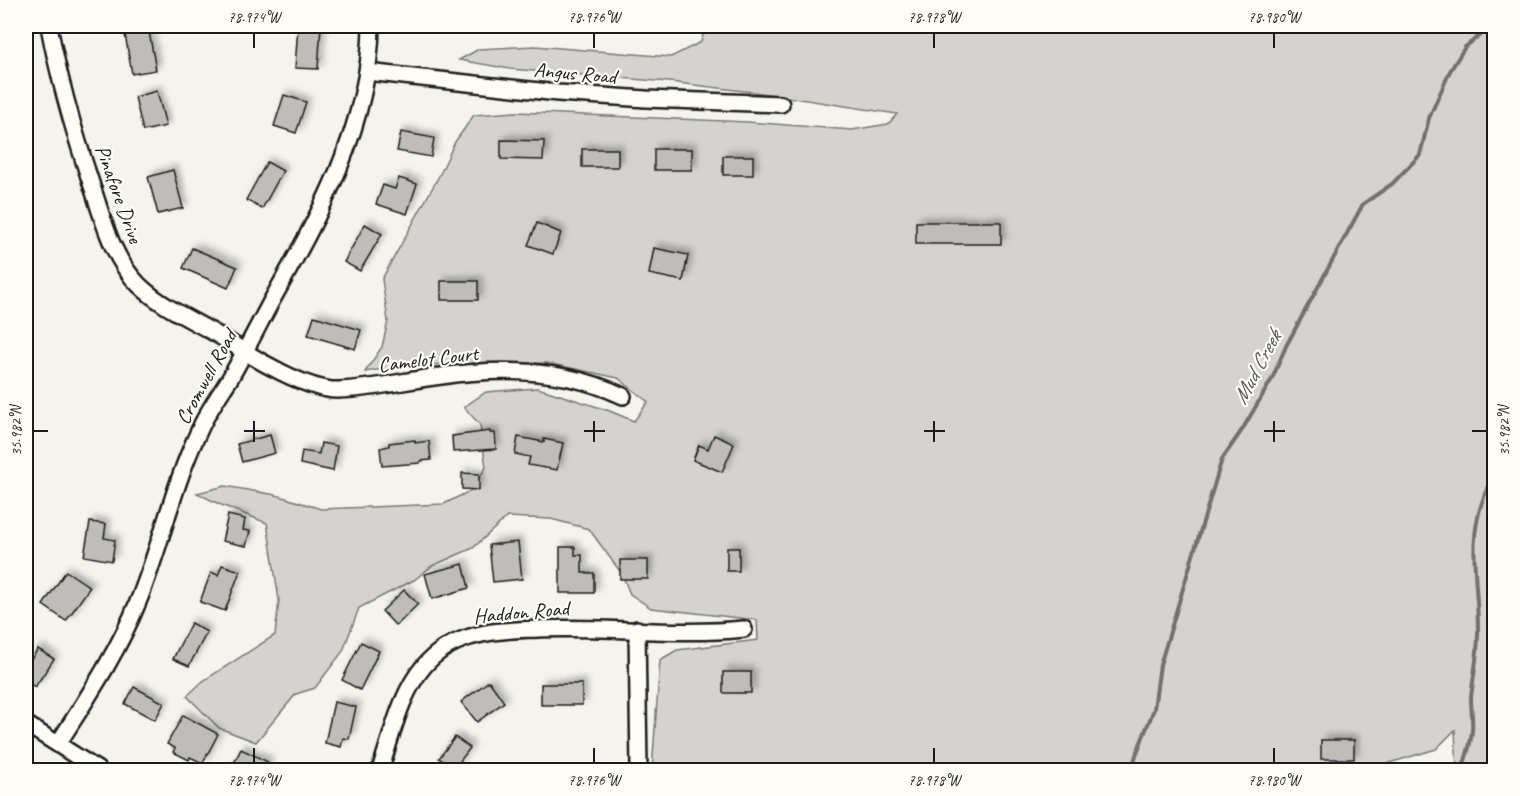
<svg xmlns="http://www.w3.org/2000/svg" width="1520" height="796" font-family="Caveat,sans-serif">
	<defs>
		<filter id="shadow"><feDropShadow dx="4.5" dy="-4.5" stdDeviation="3" flood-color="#0004"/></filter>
	</defs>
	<rect width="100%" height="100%" fill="#f4f3ee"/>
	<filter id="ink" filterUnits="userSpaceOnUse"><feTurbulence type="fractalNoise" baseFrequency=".0167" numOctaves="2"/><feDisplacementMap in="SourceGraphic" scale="12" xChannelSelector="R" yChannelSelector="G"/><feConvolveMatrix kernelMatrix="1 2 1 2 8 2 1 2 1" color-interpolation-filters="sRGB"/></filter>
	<g filter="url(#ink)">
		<!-- green -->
		<path fill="#d4d3cf" stroke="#787876" stroke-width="1.5" d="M706,26H1494V770H1457L1455,730L1436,749L1386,764L1375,770H652L660,660L677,650L758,640L757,620L651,608L630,594L622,574L589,529L551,519L507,517L473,548L432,566L414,580L359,608L343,651L315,688L296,694L256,742L219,728L187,696L203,681L275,635L279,600L267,523L219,504L197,493L225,486L276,495L321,509L444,504L472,490L486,467L480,425L464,407L486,392L538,388L607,410L634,421L648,402L618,378L547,363L406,365L365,372L382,347L388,321L382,279L440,174L455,142L474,115L516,112L747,122L852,130L888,124L897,114L761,93L669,82L510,69L459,60L479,49L535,46L671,57L701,42Z"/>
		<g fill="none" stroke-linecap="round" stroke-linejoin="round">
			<!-- stream -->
			<g stroke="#72716f" stroke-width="4">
				<path d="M1132,770L1136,755L1154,709L1160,665L1222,459L1242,430L1272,379L1286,346L1363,204L1392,184L1420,155L1429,118L1450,71L1465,47L1492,26"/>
				<path d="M1462,770C1466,757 1471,745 1472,731C1473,720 1471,709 1471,698C1473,677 1478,656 1478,634C1479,587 1466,542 1484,497C1487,490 1489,482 1494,477"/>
			</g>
		</g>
		<!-- building -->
		<g fill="#bebdba" stroke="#1c1c1c" stroke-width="1.5" filter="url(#shadow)">
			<path d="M148,26L156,70L132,74L124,29Z"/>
			<path d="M298,26H321L318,69L295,68Z"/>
			<path d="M157,91L166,126L143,131L135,97Z"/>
			<path d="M284,95L306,102L296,133L274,126Z"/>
			<path d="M401,132L434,138L431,157L397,151Z"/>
			<path d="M501,140L544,141L543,160L501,159Z"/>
			<rect x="582" y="149" width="36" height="18"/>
			<rect x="654" y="149" width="38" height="21"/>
			<rect x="723" y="156" width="30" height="19"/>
			<path d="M267,162L283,171L262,209L246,200Z"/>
			<path d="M173,170L183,208L158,214L148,177Z"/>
			<path d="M399,178L417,184L407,214L376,204L383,185L395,189Z"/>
			<rect x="916" y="222" width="85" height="22"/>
			<path d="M537,223L561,233L553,254L528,245Z"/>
			<path d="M365,224L382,234L360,271L344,262Z"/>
			<path d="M192,248L237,267L228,288L183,268Z"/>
			<path d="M654,248L688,255L683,281L649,274Z"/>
			<rect x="441" y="281" width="37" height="19"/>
			<path d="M314,316L361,330L355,349L308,335Z"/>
			<path d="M490,431V433H495L496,449L453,452L452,436Z"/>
			<path d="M270,435L275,453L242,462L237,444Z"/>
			<path d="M714,435L734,444L722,472L693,460L699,445L708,449Z"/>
			<path d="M518,437L544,442V439L563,443L557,470L528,465L530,457L515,454Z"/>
			<path d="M415,440V443L429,441L431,460L420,461V463L382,466L380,448L389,446V443Z"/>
			<path d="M321,443L337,446L333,471L300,464L302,451L319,454Z"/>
			<path d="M462,473L479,474V490L462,489Z"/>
			<path d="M228,515L245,519L243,530L250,531L246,546L222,541Z"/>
			<path d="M90,522L106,524L104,538L115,540L112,561L84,556Z"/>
			<path d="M518,542L522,579L493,582L489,545Z"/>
			<path d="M560,547H575V555H582V573H594V593H560Z"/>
			<rect x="727" y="548" width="12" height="23"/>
			<rect x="620" y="560" width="28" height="19"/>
			<path d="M463,564L469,588L432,599L425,574Z"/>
			<path d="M222,565L240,571L225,611L200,602L211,572L218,575Z"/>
			<path d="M66,571L90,587L66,621L43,605Z"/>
			<path d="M404,590L418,604L396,626L382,611Z"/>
			<path d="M191,623L207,632L189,666L173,659Z"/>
			<path d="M361,642L379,651L360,690L342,680Z"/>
			<path d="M38,649L54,659L35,687L26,681V660L29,662Z"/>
			<rect x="723" y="672" width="28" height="21"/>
			<path d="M489,681L504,702L477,722L461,702Z"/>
			<rect x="541" y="684" width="41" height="21"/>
			<path d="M134,687L164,703L155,720L125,704Z"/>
			<path d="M334,702L356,707L349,739L343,738L341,747L325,743Z"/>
			<path d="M183,715L218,734L203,763L190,757L189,760L173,752L175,748L167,744Z"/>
			<path d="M455,737L470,748L454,769L439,758Z"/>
			<rect x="1321" y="740" width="33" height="19"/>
			<path d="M241,749L268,762L264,771H230Z"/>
		</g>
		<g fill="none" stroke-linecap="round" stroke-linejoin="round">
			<defs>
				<g id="minor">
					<path d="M49,26C59,79 74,132 91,183C103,219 112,258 139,285C166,311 201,323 231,343C255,359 309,391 338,390C373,389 407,380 441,376C503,367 566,369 623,396"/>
					<path d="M367,72L558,93L646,99L781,104"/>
					<path d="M637,629L639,770"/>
					<path d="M26,724L98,770"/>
					<path d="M58,744C87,698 118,652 138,602C161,546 173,485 199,431C207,412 218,397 229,380C244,354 258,326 272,300C319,216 370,125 371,26"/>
					<path d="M380,770C392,736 400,694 424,666C436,652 453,642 470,637C491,630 516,630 538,629C606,626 676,636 744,629"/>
				</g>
			</defs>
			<!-- minor casing -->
			<use href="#minor" stroke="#1c1c1c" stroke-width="20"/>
			<!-- minor -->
			<use href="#minor" stroke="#fdfcf7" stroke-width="15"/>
		</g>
	</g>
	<!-- ticks -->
	<path fill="none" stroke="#1c1c1c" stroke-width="2" d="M254,33V48M594,33V48M934,33V48M1274,33V48M254,421V442M594,421V442M934,421V442M1274,421V442M33,431H48M244,431H265M584,431H605M924,431H945M1264,431H1285M1472,431H1487M254,748V763M594,748V763M934,748V763M1274,748V763"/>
	<g text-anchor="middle" stroke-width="4.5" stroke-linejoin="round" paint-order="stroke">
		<!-- street labels -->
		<g font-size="21" fill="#1c1c1c" stroke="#fdfcf7">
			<text transform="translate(575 73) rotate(5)" y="7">Angus Road</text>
			<text transform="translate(119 194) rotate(70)" y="7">Pinafore Drive</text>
			<text transform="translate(428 359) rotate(-7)" y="7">Camelot Court</text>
			<text transform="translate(206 377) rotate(-61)" y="7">Cromwell Road</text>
			<text transform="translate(521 612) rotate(-5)" y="7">Haddon Road</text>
		</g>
		<!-- water labels -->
		<g font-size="22" font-style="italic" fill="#5c5c5a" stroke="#fdfcf7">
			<text transform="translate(1256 367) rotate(-62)" y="8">Mud Creek</text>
		</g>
	</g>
	<!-- margin -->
	<rect width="1520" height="796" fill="none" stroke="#fdfcf7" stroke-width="66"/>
	<rect x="33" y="33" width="1454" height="730" fill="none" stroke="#1c1c1c" stroke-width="2"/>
	<g font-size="15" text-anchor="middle" fill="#1c1c1c">
		<text x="254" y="22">78.974°W</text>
		<text x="594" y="22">78.976°W</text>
		<text x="934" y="22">78.978°W</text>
		<text x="1274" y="22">78.980°W</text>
		<text transform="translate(1504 431) rotate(-90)" y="5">35.982°N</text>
		<text transform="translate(16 431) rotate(-90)" y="5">35.982°N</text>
		<text x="254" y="785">78.974°W</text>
		<text x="594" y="785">78.976°W</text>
		<text x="934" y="785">78.978°W</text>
		<text x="1274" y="785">78.980°W</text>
	</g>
</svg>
